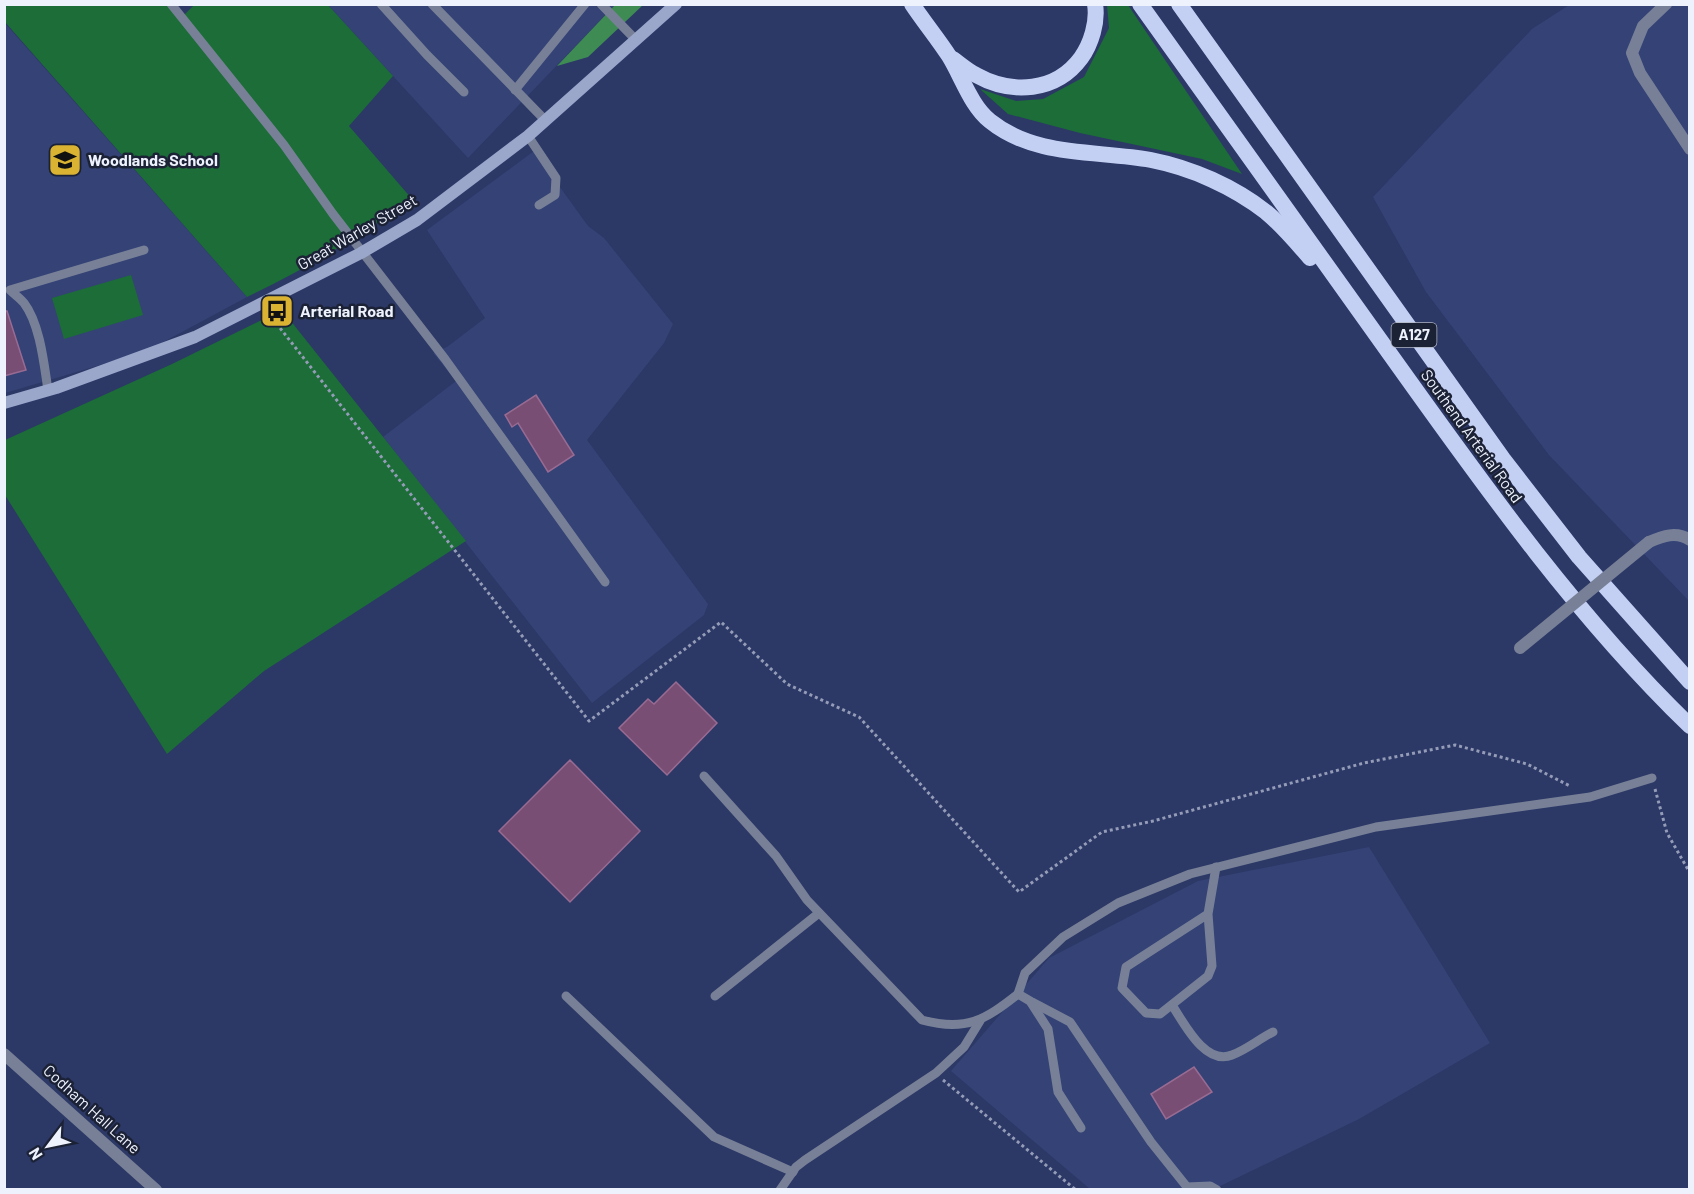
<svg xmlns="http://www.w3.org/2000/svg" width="1694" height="1194" font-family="Barlow,sans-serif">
	<rect width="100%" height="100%" fill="#2c3866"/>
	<!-- built -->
	<g fill="#344276">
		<path d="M328,5H615L468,158Z"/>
		<path d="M1569,5H1689V601L1549,455L1426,292L1373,197L1532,29Z"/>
		<path d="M4,22L247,297L154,347L97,366L5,393Z"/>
		<path d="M534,151L588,226L604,238L673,324L664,343L587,440L708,604L704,615L592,703L383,437L456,381L433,353L447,347L485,318L427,230Z"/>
		<path d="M1369,847L1490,1043L1359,1119L1214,1189H1090L951,1071L1049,958L1198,881Z"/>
	</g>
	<!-- green -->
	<g fill="#1c6d38">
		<path d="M4,5H167L180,19L194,5H328L393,76L349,126L412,199C360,237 305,269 247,297L5,22Z"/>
		<path d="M1107,5H1128L1242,174L1202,159L1080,133L1008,114L980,89L1016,101L1043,99L1084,77L1109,28Z"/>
		<path d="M131,275L143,315L64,339L52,298Z"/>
		<path d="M282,310L466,541L264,671L167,754L5,495V440L172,364Z"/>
	</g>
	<!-- forest -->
	<path fill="#3e8c54" d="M615,5H643L588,57L557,66Z"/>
	<!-- building -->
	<g fill="#794e74" stroke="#986b93" stroke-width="1.5">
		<path d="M4,311H7L26,370L4,376Z"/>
		<path d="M536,395L574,455L548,472L518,423L512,427L505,415Z"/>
		<path d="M676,682L717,723L667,775L619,728L648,699L654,704Z"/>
		<path d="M570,760L640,831L570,902L499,831Z"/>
		<path d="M1194,1067L1212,1092L1166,1119L1151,1094Z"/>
	</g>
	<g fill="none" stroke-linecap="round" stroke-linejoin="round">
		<!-- path -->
		<g stroke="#949cb7" stroke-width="3" stroke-dasharray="3 3" stroke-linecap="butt">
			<path d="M269,314L589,721L721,622L787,684L859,717L1019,892L1102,832L1153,821L1364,763L1455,745L1527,764L1570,786"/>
			<path d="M1655,789L1667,833L1690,873"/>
			<path d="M943,1080L1076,1190"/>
		</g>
		<!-- service -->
		<g stroke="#788097" stroke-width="9">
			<path d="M171,4L284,145L333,214L445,359L605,582"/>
			<path d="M381,4L427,55L464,92"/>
			<path d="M432,4L545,120"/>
			<path d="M601,4L636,40"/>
			<path d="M515,90L585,4"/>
			<path d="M528,136L556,178L555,195L539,205"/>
			<path d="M48,390C44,364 40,324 24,303C20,298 14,294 10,290L144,250"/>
			<path d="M704,776L776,856L807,900L922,1020C966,1032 985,1020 1018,994"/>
			<path d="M1208,914L1126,967L1122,988L1146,1013L1160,1014L1208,976L1212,966L1208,914L1216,867"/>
			<path d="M566,996L714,1137L793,1172"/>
			<path d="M715,996L819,913"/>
			<path d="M1032,1002L1070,1022L1151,1142L1187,1187L1210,1186L1217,1190"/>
			<path d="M1172,1005C1184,1023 1205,1066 1232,1055C1246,1050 1259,1039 1273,1032"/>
			<path d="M1081,1128L1058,1092L1048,1029L1030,1001L1018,994L1025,973L1063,937L1118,903L1190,874L1376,827L1590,797L1652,778"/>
			<path d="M780,1190L796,1167L805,1160L936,1073L964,1047L980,1021"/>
		</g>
		<!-- minor -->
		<g stroke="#788097" stroke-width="12">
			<path d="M1666,4L1643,26L1632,53L1640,73L1690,149"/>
			<path d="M1649,542C1663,536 1676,531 1690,540"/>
			<path d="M4,1054L156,1190"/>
		</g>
		<!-- secondary -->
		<path stroke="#9aa6ca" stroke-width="12" d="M4,403L56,388L195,337L361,253L417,220L528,136L676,4"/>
		<!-- trunk -->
		<g stroke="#c4d0f3" stroke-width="16">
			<path d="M912,4C924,22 938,39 949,56C962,77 971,106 990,121C1036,158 1097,150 1151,160C1192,168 1234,187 1266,212C1283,226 1296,242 1310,258"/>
			<path d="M1140,4C1225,123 1310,242 1395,361C1485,487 1578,618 1690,726"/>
			<path d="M1179,4L1503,459L1579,557L1690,682"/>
			<path d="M953,59C960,64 968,71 976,75C1012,95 1056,92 1081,58C1091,44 1098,22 1095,4"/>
		</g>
		<!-- minor-bridge -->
		<path stroke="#788097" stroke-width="12" d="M1520,648L1649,542"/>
	</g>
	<!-- icons -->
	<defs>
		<symbol id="school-square" viewBox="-11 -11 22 22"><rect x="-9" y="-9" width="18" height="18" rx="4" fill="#dab333" stroke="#1c2236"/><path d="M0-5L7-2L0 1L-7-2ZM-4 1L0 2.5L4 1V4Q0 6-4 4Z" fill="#111"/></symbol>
		<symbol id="bus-square" viewBox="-11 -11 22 22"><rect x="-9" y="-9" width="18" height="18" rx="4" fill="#dab333" stroke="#1c2236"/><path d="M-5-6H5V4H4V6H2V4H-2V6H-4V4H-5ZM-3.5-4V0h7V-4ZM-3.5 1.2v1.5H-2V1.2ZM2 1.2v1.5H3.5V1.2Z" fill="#111"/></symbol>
	</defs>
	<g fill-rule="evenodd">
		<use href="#school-square" x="46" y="141" width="38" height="38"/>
		<use href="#bus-square" x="258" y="292" width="38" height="38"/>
	</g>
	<g text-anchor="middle" stroke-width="5" stroke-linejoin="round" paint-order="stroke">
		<!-- shield labels -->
		<rect fill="#1c2236" stroke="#afb4c1" stroke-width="1.5" x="1391.5" y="323" width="45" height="24" rx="4.5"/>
		<g font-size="15" font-weight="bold" fill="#eef2fd">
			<text x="1414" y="340">A127</text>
		</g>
		<!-- poi labels -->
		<g font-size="16" font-weight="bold" fill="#eef2fd" stroke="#1c2236" text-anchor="start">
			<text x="88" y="166">Woodlands School</text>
			<text x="300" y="317">Arterial Road</text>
		</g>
		<!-- street labels -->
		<g font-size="16" fill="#eef2fd" stroke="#1c2236">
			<text transform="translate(357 232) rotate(-30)" y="6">Great Warley Street</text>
			<text transform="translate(1472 436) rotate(54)" y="6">Southend Arterial Road</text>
			<text transform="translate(92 1109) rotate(42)" y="6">Codham Hall Lane</text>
		</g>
	</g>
	<!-- border -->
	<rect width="1694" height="1194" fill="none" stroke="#eef2fd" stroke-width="12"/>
	<!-- north arrow -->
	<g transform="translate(48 1146) rotate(238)" stroke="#1c2236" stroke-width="4.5" paint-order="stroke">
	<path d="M0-4.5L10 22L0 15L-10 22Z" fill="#eef2fd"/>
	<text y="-9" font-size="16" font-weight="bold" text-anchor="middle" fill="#eef2fd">N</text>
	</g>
</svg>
